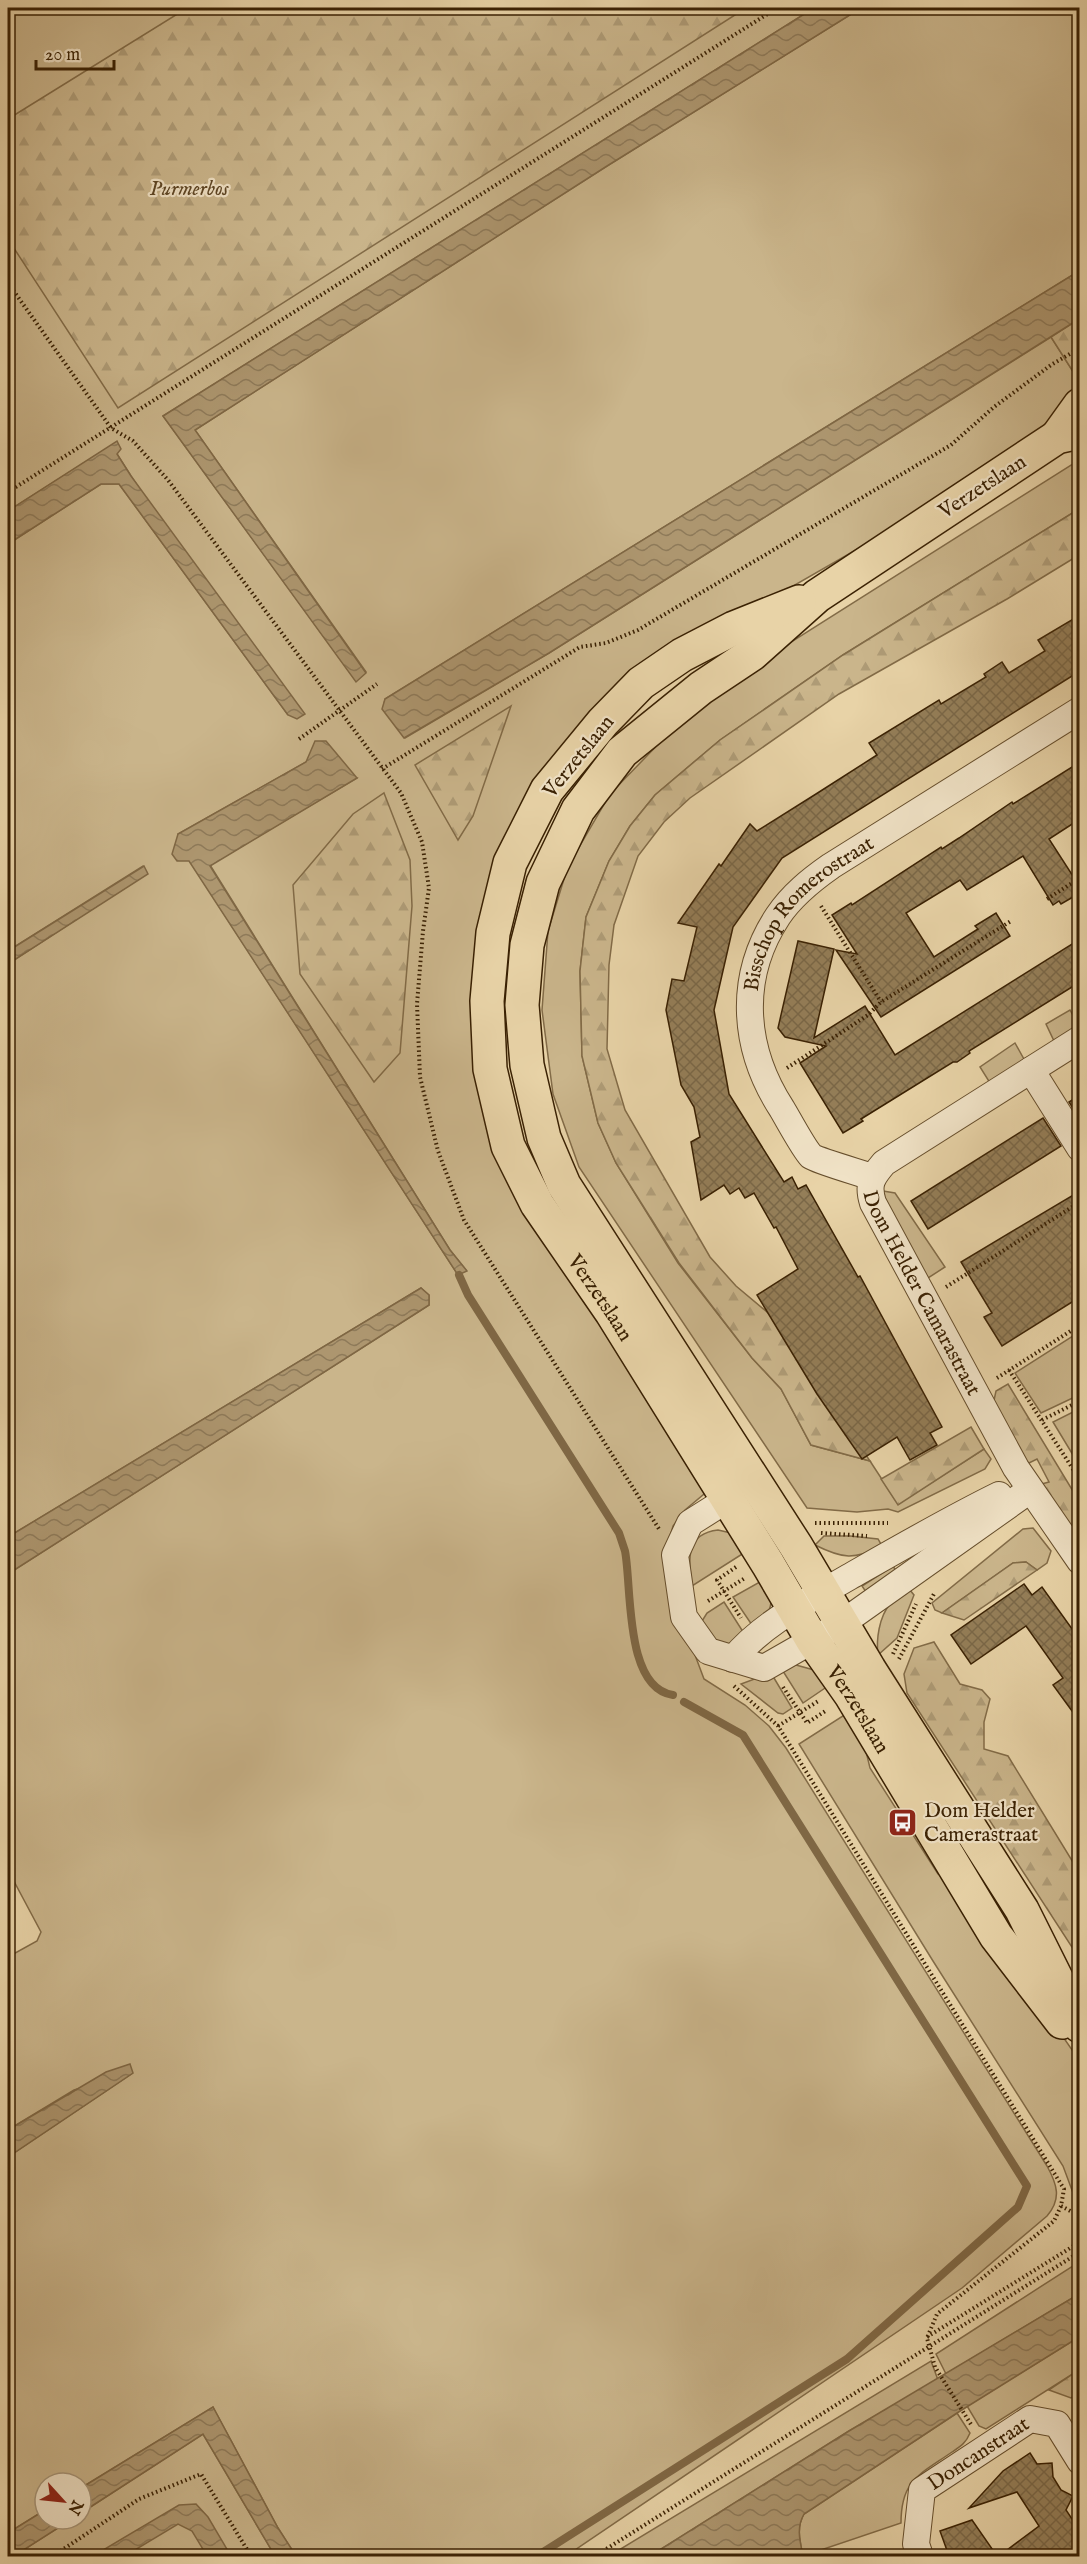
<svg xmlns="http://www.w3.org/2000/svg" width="1087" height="2564" font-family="'IM FELL English',serif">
	<defs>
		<pattern id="forest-firs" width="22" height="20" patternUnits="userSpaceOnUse" patternTransform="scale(1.5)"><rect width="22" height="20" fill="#cab58b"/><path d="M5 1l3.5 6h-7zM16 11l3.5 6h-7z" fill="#ae9b76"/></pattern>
		<pattern id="water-waves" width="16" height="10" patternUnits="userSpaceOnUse" patternTransform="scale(1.5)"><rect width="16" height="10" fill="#ad966f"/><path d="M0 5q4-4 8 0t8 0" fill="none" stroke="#8e7a59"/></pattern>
		<pattern id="building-cross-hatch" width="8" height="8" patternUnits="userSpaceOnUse" patternTransform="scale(1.5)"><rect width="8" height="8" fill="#947e58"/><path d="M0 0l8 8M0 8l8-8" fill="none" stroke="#7a6747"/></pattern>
	</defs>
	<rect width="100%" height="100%" fill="#e8d3a7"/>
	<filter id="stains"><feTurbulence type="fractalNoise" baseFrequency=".00333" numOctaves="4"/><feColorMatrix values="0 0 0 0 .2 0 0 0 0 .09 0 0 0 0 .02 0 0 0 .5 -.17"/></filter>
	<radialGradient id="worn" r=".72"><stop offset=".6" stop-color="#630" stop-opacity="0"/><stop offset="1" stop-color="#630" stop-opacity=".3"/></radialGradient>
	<!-- green -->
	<g fill="#cab58b" stroke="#826b47" stroke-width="1.5" fill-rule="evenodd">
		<path d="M8,8H814L163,416L356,681L366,672L195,430L607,166L861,8H1079V271L385,699L383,709L405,738L549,653L1051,337L1079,381V396L1032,438L908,520L647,670L601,710L489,918L511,1158L716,1484L685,1510L673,1526L667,1548L692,1647L704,1679L745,1705L769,1726L786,1748L1047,2166C1057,2184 1062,2199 1047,2216L962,2288L566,2556H296L278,2528L213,2407L81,2488V2483H45V2510L8,2533V2157L133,2073L74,2090L8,2130V1957L37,1941L41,1932L8,1870V1574L429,1305V1295L421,1288L8,1537V964L147,873L143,866L8,951V544L101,484H119L288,715L131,476L117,454V442L8,511ZM306,762L357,778L210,865L450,1250L466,1270L458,1275L189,860L178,834Z"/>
		<path d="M1079,460V509L843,655L720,740L655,795L630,826L609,861L586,917L580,971L582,1056L598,1123L616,1163L678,1263L752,1358L781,1389L811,1445L870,1461L898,1504L984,1449L991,1459L985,1469L898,1512L888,1509L857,1512L807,1508L579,1167L553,1094L542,1010L548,931L568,866L610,794L672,730L791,642Z"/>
		<path d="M1070,1010L1079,1026L1055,1043L1046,1024Z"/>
		<path d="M1015,1043L1025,1061L990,1083L980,1067Z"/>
		<path d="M883,1191L895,1193L945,1267L925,1280L884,1205Z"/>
		<path d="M1079,1332V1395L1041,1413L1015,1373Z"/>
		<path d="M1079,1409V1465L1053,1422Z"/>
		<path d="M1033,1528L1051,1551L1047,1563L1037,1570L1026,1562L1013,1563L942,1613L935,1610L932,1603L1023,1529Z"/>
		<path d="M718,1530L731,1533L747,1551L692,1586C689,1561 684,1534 718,1530Z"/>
		<path d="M824,1536H850L878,1539L882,1546C854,1560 843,1559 815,1545Z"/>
		<path d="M893,1566L898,1574L868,1595L862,1586Z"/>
		<path d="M765,1579C776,1603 771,1611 756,1631L733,1597Z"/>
		<path d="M909,1589L914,1595L897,1638L878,1655C876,1640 879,1617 890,1604C894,1598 903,1594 909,1589Z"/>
		<path d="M724,1602L747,1638C734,1645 726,1645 713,1641L702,1621L707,1613Z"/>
		<path d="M796,1665L814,1670L831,1684L803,1703L781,1668Z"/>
		<path d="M771,1673L792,1708L783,1714L778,1713L741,1684Z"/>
		<path d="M849,1712L861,1731L870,1768L938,1874L959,1886L1079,2060V2209L1063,2166L933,1961L799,1744Z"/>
		<path d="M1079,2262V2294L946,2374L936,2354Z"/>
		<path d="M1079,2337V2370L986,2429L979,2426L967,2406Z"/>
		<path d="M931,2361L938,2380L849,2431L650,2556H609Z"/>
		<path d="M957,2413L970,2433C966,2443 961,2446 952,2452C919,2475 901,2480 901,2523L803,2556C800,2541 796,2528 804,2514Z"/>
		<path d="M203,2434L275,2556H14L72,2519H81V2513Z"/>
	</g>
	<!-- forest -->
	<g fill="url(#forest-firs)" stroke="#826b47" stroke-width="1.5">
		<path d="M187,8H746L118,408L8,239V119Z"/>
		<path d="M1079,319V381L1051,337Z"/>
		<path d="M1079,509V555L1007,599L839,694L690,798L664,822L638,856L614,925L609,965L607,1049L625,1110L710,1257L736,1286L773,1317L870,1461L811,1445L781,1389L752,1358L679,1263L616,1163L598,1123L582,1056L580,971L586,917L609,861L630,826L655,795L720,740L843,655Z"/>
		<path d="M511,706L473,816L458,840L415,765Z"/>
		<path d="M384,793L410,860L412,906L400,1053L374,1082L300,974L293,885L353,814Z"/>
		<path d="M1008,1384L1079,1501V1545L1038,1485L1049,1482L1037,1459L1025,1465L993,1405L996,1391Z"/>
		<path d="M971,1427L984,1449L898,1505L881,1479Z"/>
		<path d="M1026,1562L1037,1570L964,1620L942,1613L1013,1563Z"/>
		<path d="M934,1642L960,1684L982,1690L990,1699L984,1722V1749L1008,1756L1079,1872V1958L907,1693L904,1674L914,1648Z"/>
		<path d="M1079,2370V2393L1071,2398L1049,2390Z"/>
	</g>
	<!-- water -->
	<g fill="url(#water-waves)" stroke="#7f6744" stroke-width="1.5">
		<path d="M814,8H861L607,166L195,430L366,673L356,682L163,416Z"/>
		<path d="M1079,271V319L549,653L404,738L382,709L385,699Z"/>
		<path d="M117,441L121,449L117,454L131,476L305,714L297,719L288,715L119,484H101L8,544V511Z"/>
		<path d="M315,741H326L357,778L210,866L450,1250L467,1271L458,1275L189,861H177L172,854L178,834L306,762Z"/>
		<path d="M144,866L148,874L8,964V951Z"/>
		<path d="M421,1288L429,1295V1305L8,1574V1537Z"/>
		<path d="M130,2064L133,2073L8,2157V2130L106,2072Z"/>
		<path d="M1079,2294V2337L957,2413L804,2514C796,2528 800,2541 803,2556H760L757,2554L739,2556H650L849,2431Z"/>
		<path d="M213,2407L278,2528L296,2556H275L203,2434L81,2513V2488Z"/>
		<path d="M196,2504L208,2517L231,2556H207L192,2531L178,2524L125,2556H93L179,2505Z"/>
		<path d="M45,2510V2519H72L14,2556H8V2533Z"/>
	</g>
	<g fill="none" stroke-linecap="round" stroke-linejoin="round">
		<!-- stream -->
		<g stroke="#7f6744" stroke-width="8">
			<path d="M459,1275L468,1295L619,1533C621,1539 623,1545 625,1551C632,1586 624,1688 673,1695"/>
			<path d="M537,2556L847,2359L1018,2207L1027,2186L743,1735L684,1702"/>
		</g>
	</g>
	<!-- building -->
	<g fill="url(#building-cross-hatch)" stroke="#3a2103" stroke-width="1.5">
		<path d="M1080,615V671L782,858L733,927L714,1010L729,1094L784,1182L792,1177L798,1189L806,1185L858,1277L860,1276L942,1427L930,1433L937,1445L910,1460L897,1437L862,1459L817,1394L757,1295L798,1269L776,1227L774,1228L754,1193L745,1198L739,1188L730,1194L724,1185L701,1200L691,1142L700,1137L694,1107L681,1085L666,1010L672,979L684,981L697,927L678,923L719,864L721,866L750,824L757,831L816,794L877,755L869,743L939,700L941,704L986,677L984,674L1002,662L1009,673L1045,651L1038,640Z"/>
		<path d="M1080,762V819L1049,839L1080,887V893L1061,904L1059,901L1053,905L1023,856L967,890L960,880L906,913L934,957L978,929L975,926L996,913L1010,936L881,1017L836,950L857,954L832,915L851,903L852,905L941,847L942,849L959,838L1012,802L1013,804Z"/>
		<path d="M1080,939V982L969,1051L970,1053L957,1062H953L861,1119L863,1121L843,1133L800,1063L826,1046L785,1037L778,1028L798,941L834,949L814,1038L865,1006L895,1055Z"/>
		<path d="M1080,1095V1119L1069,1102Z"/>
		<path d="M1043,1118L1061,1146L928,1229L911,1201Z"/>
		<path d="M1080,1191V1297L1002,1346L984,1317L992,1313L961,1262Z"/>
		<path d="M1024,1584L1032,1595L1042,1587L1080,1640V1722L1053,1685L1063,1678L1026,1626L971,1664L951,1635Z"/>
		<path d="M1030,2453L1037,2464L1052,2463L1053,2477L1061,2490L1073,2496L1066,2510L1080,2531V2556H999L1039,2526L1017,2492L969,2508L1003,2471Z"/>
		<path d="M972,2520L997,2556H949L940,2531Z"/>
	</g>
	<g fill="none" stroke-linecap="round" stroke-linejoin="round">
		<defs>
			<g id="minor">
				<path id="s1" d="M1080,1039L884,1163C872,1177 867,1184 873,1203L1016,1468L1080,1561"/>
				<path d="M1031,1070L1080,1148"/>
				<path id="s2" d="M872,1177C861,1173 818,1161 811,1156C804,1149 788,1119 782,1109C743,1049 737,978 778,916C792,895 811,880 831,866L1080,710"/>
				<path d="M728,1499L690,1523L675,1555L684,1617L708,1651L764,1668L841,1624L1030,1490"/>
				<path d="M733,1659C763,1623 808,1601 849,1577C898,1549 948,1520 999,1495"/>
				<path id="s3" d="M920,2556L916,2544L922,2490L1030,2419L1057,2424L1080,2461"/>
			</g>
			<g id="major">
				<path d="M1080,432L1057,437L817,596L752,654L701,688L622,752L578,810L543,883L527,945L522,1005L527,1065L544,1138L564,1185L796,1546L869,1669L1022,1910L1080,2026"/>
				<path d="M1057,437L1080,405"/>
				<path id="s4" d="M799,602L734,628L682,655L641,683L603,722L547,790L510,863L493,933L487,1001L490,1069L508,1146L537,1204L612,1313L768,1564L813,1641L851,1695L996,1936L1062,2022"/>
			</g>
		</defs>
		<!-- minor casing -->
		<use href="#minor" stroke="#664e2c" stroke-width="28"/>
		<!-- major casing -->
		<use href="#major" stroke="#3a2103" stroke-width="36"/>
		<!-- path -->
		<g stroke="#3a2103" stroke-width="4" stroke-dasharray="1.5 3" stroke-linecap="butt">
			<path d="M8,283L111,428L133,441L168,480L401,793L422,842L429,888L423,931L417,1004L420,1077L438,1151L464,1220L659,1529"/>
			<path d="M8,492L777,8"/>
			<path d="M299,739L377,684"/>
			<path d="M382,769L580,647L606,643L638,630L951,445L994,407L1051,365L1080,348"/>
			<path d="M1047,899L1080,878"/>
			<path d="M821,906L881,1002"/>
			<path d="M787,1068L868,1015L881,1002L1011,921"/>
			<path d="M946,1287L1080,1202"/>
			<path d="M1009,1370L1080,1480"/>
			<path d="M997,1378L1080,1325"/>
			<path d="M1042,1420L1080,1401"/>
			<path d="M815,1523H888"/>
			<path d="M821,1533L867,1536"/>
			<path d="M736,1567L717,1580L741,1618"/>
			<path d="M708,1601L745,1578"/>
			<path d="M893,1654L916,1604"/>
			<path d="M899,1659L935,1592"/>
			<path d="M734,1686L778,1726L1064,2189L1061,2206L1054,2221L937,2314L927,2338L935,2367L972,2426"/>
			<path d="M783,1687L807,1723L827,1710"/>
			<path d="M778,1726L820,1700"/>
			<path d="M1061,2206L1074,2213L1080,2222"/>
			<path d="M927,2337L1080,2242"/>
			<path d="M53,2556L139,2499L201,2474L251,2556"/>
			<path d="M595,2556L1080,2252"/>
		</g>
		<!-- minor -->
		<use href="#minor" stroke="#f0e2c6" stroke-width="26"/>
		<!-- major -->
		<use href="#major" stroke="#e8d3a7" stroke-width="33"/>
	</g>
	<!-- icons -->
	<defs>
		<symbol id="bus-square" viewBox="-11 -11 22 22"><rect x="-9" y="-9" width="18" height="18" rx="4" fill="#8f2418" stroke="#f0e2c6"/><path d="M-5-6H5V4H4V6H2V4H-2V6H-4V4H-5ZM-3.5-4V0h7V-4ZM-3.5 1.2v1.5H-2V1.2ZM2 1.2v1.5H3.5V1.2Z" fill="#fff"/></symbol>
	</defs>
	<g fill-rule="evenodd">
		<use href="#bus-square" x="886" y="1806" width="33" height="33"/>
	</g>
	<g text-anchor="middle" stroke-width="4.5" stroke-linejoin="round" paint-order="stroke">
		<!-- park labels -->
		<g font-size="21" font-style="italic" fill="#5e4625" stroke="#f0e2c6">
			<text x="189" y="195">Purmerbos</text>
		</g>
		<!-- street labels -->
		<g font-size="21" fill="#3a2103" stroke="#f0e2c6">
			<text transform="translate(982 486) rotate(-33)" y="7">Verzetslaan</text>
			<text transform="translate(578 756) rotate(-51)" y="7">Verzetslaan</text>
			<text dy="7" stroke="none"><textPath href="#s2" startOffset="345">Bisschop Romerostraat</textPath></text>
			<text dy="7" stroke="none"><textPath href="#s1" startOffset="378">Dom Helder Camarastraat</textPath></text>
			<text dy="7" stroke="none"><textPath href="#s4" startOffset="868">Verzetslaan</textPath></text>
			<text dy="7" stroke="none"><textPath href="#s4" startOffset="1354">Verzetslaan</textPath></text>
			<text dy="7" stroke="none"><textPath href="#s3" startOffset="134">Doncanstraat</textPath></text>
		</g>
		<!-- poi labels -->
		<g font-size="21" fill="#3a2103" stroke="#f0e2c6" text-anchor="start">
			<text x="924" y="1817">Dom Helder<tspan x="924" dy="24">Camerastraat</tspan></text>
		</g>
	</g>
	<!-- margin -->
	<rect width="1087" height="2564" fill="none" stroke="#e8d3a7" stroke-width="30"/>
	<rect x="9" y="9" width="1069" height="2546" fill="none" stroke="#3a2103" stroke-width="3"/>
	<rect x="15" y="15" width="1057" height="2534" fill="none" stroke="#3a2103" stroke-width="1.5"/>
	<!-- north arrow -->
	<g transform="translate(63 2501) rotate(117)"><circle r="28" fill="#f0e2c6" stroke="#a79578" stroke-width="1.5"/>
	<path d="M0-4.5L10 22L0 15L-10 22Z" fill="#8f2418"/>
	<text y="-9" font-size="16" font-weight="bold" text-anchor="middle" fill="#3a2103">N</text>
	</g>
	<!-- scale -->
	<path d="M36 60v9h78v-9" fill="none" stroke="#3a2103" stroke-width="3"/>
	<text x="45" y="60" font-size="18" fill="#3a2103" stroke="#f0e2c6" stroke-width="4.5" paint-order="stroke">20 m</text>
	<rect width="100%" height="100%" filter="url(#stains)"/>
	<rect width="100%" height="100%" fill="url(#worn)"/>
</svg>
